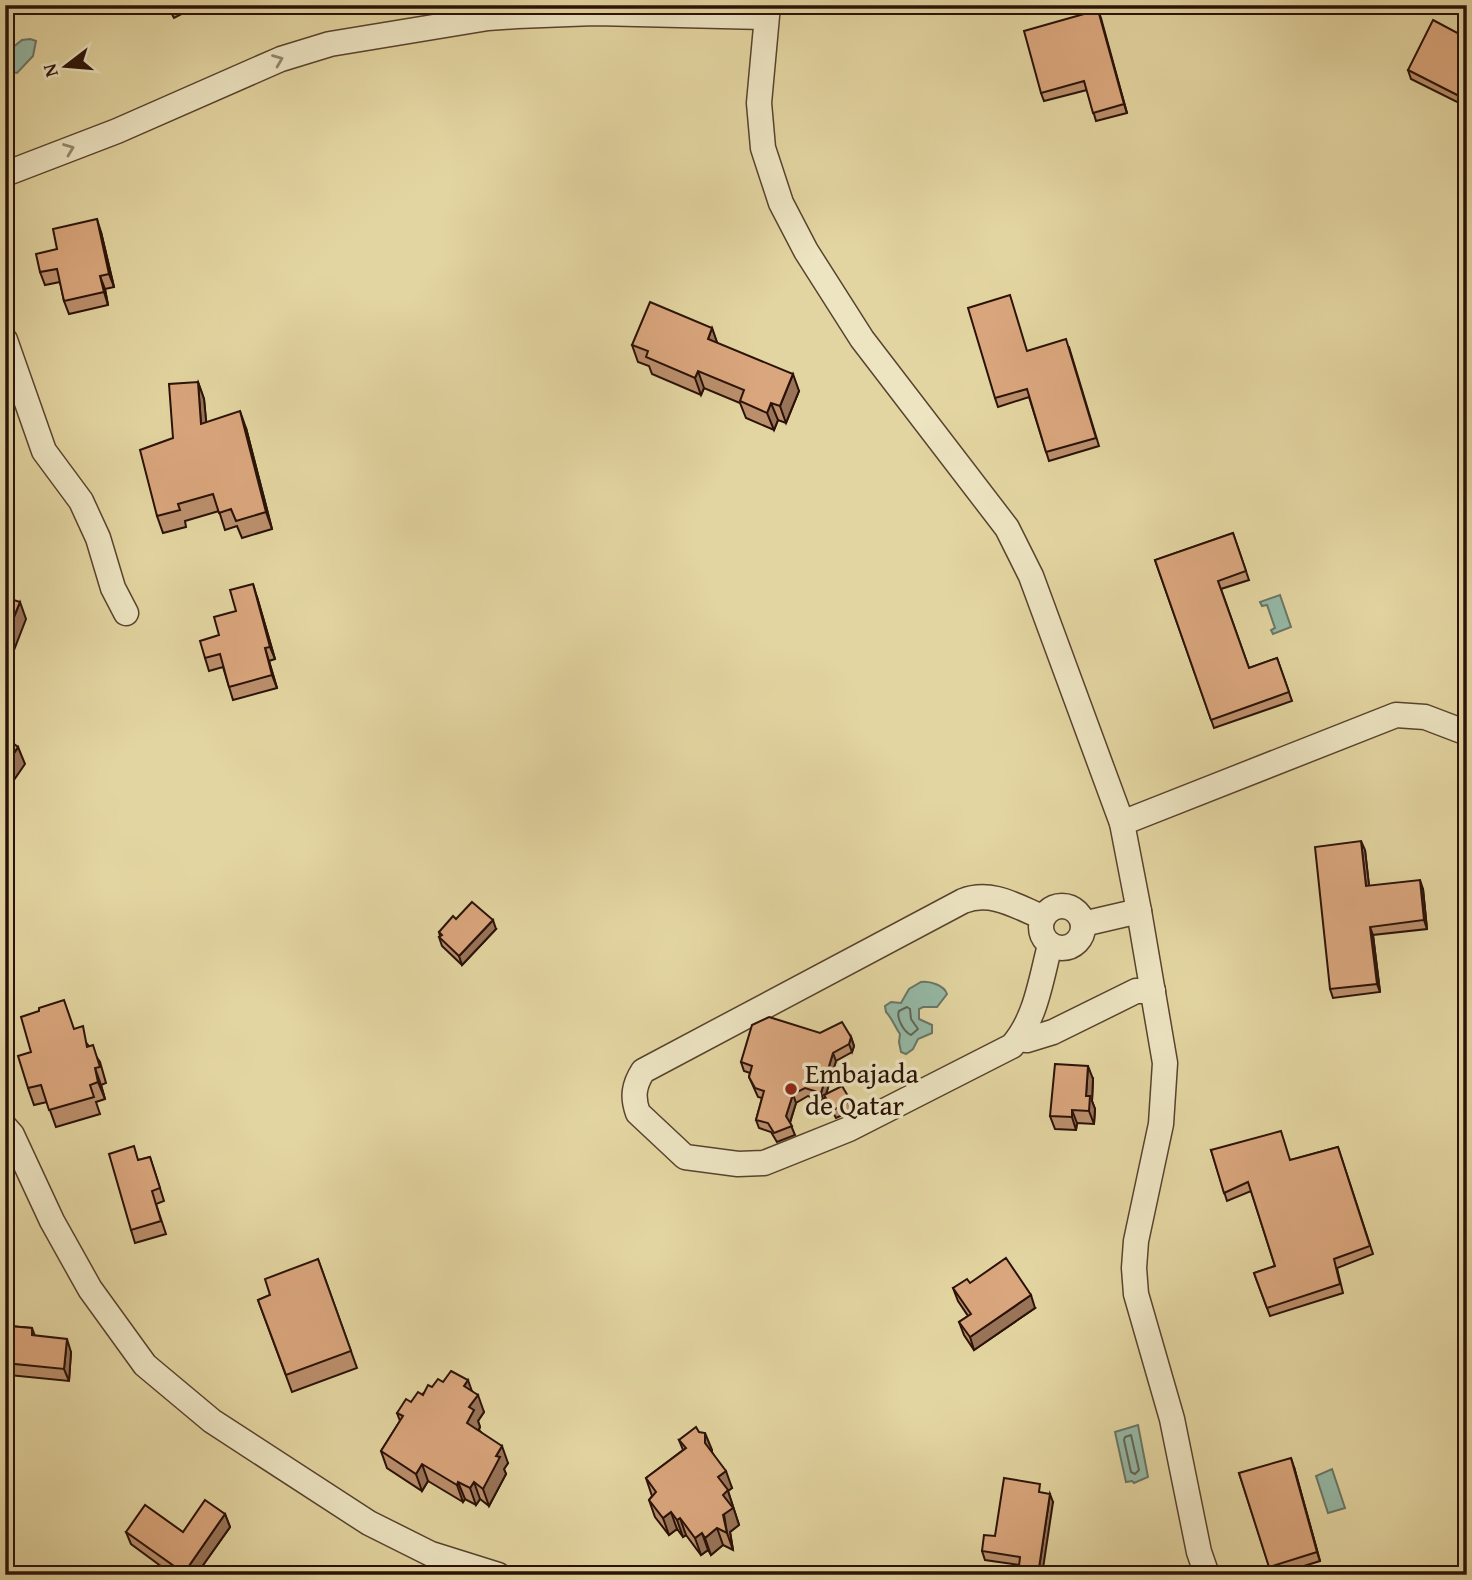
<svg xmlns="http://www.w3.org/2000/svg" width="1472" height="1580" font-family="'Gentium Book Plus',serif">
	<rect width="100%" height="100%" fill="#e3d5a1"/>
	<filter id="stains"><feTurbulence type="fractalNoise" baseFrequency=".00286" numOctaves="4"/><feColorMatrix values="0 0 0 0 .2 0 0 0 0 .09 0 0 0 0 .02 0 0 0 .5 -.17"/></filter>
	<radialGradient id="worn" r=".72"><stop offset=".6" stop-color="#630" stop-opacity="0"/><stop offset="1" stop-color="#630" stop-opacity=".3"/></radialGradient>
	<!-- water -->
	<g fill="#95b9a6" stroke="#6a7667" stroke-width="2">
		<path d="M30,39L36,41L33,56L17,73L6,71V53L22,40Z"/>
		<path d="M1280,595L1291,627L1273,634L1271,630L1275,628L1267,605L1262,606L1260,602Z"/>
		<path d="M921,982C930,981 944,985 947,994L937,1007H923L919,1009V1019L932,1025V1033L918,1039L913,1049L906,1054L901,1052L899,1042L900,1034C895,1027 892,1018 886,1012L885,1006L891,1002L901,1003L909,989Z"/>
		<path d="M1138,1425L1148,1477L1134,1483L1132,1481L1126,1482L1115,1432Z"/>
		<path d="M1332,1469L1345,1508L1328,1513L1316,1476Z"/>
	</g>
	<g fill="none" stroke-linecap="round" stroke-linejoin="round">
		<!-- shore -->
		<g stroke="#606657" stroke-width="2">
			<path d="M907,1007L910,1009L911,1019L918,1029L911,1035C904,1032 896,1018 899,1011Z"/>
			<path d="M1131,1435L1139,1470L1135,1474L1131,1472L1124,1440L1125,1437Z"/>
		</g>
		<defs>
			<g id="minor">
				<path d="M768,5L759,103L763,148L781,203L806,251L862,339L1007,528L1031,576L1122,823L1139,911L1165,1063L1161,1124L1136,1241L1134,1268L1136,1294L1172,1419L1199,1552L1207,1575"/>
				<path d="M5,174L117,131L281,59L330,44L488,18L517,16L595,13L766,17"/>
				<path d="M5,340L44,451L81,501L98,538L113,588L126,613"/>
				<path d="M1122,823L1396,715L1425,717L1467,733"/>
				<circle cx="1062" cy="927" r="21"/>
				<path d="M1042,917C1016,906 991,890 963,901L643,1071C634,1085 632,1097 638,1113L685,1157L738,1164L764,1163L849,1129L1012,1046C1036,1019 1041,979 1050,945"/>
				<path d="M1083,924L1139,911"/>
				<path d="M1018,1039L1027,1040L1053,1032L1136,991H1153"/>
				<path d="M5,1127L12,1135L52,1221L90,1289L145,1365L212,1421L369,1523L431,1554L498,1575"/>
			</g>
		</defs>
		<!-- minor casing -->
		<use href="#minor" stroke="#58432e" stroke-width="27"/>
		<!-- minor -->
		<use href="#minor" stroke="#ede4c2" stroke-width="24"/>
	</g>
	<!-- wall -->
	<g fill="#bb8f6c" stroke="#2a1208" stroke-width="2">
		<path d="M137,5H149L139,10Z"/>
		<path d="M167,5H194L195,7L174,18Z"/>
		<path d="M1098,10L1127,113L1096,121L1087,90L1044,101L1041,93Z"/>
		<path d="M1467,38V107L1411,79L1408,70Z"/>
		<path d="M101,232L114,287L105,289L108,305L69,314L64,301L60,282L45,285L40,272L57,249Z"/>
		<path d="M712,328L717,343L799,391L786,423L778,420L774,430L746,418L740,403L704,388L701,395L652,374L649,366L638,362L632,345Z"/>
		<path d="M1069,347L1099,446L1049,461L1029,397L998,407L995,398L1028,351Z"/>
		<path d="M198,382L204,399L206,422L246,428L272,529L242,538L237,526L225,530L219,511L185,521L186,527L163,533L157,516L173,438Z"/>
		<path d="M1233,533L1249,580L1221,589L1249,668L1277,658L1292,701L1214,728L1155,560Z"/>
		<path d="M257,597L275,659L269,661L277,688L233,700L223,667L209,671L205,658L236,611Z"/>
		<path d="M1365,850L1369,886L1423,889L1427,929L1373,935L1380,992L1333,998L1330,989Z"/>
		<path d="M456,919L496,929L462,965L442,946L439,937L440,936L439,932Z"/>
		<path d="M74,1029L89,1046L100,1062L106,1083L101,1085L105,1099L96,1102L100,1114L56,1127L47,1102L34,1105L28,1088L31,1052Z"/>
		<path d="M820,1033L851,1037L854,1046L852,1052L836,1061L826,1094L851,1101L854,1110L836,1118L825,1098L824,1101L808,1096L796,1103L790,1123L795,1135L777,1142L771,1132L759,1128L756,1120L762,1098L758,1097L749,1077L750,1073L744,1071L741,1062Z"/>
		<path d="M1093,1079L1092,1101L1095,1109L1094,1124L1077,1123L1076,1130L1055,1129L1050,1116Z"/>
		<path d="M1338,1147L1373,1254L1337,1268L1343,1293L1270,1316L1254,1273L1275,1266L1251,1191L1227,1201L1211,1150L1291,1160Z"/>
		<path d="M150,1157L164,1201L156,1204L166,1234L135,1243L131,1230L139,1160Z"/>
		<path d="M318,1259L357,1368L292,1392L258,1300L270,1295Z"/>
		<path d="M970,1283L1035,1308L974,1350L964,1335L959,1322L968,1316L958,1301L953,1288Z"/>
		<path d="M5,1321L9,1326L32,1328L35,1336L71,1352L69,1381L9,1375L5,1379Z"/>
		<path d="M443,1382L472,1391L484,1412L478,1421L480,1427L479,1430L508,1463L504,1469L506,1474L489,1506L480,1499L476,1505L465,1499L463,1502L428,1481L422,1491L387,1468L381,1451L400,1421L397,1413L411,1402L432,1387Z"/>
		<path d="M679,1440L712,1450V1452L732,1488L728,1491L739,1525L730,1532L733,1550L723,1545L711,1555L708,1550L701,1555L686,1535L683,1537L677,1529L669,1535L655,1517L649,1500L652,1496L646,1478L683,1450Z"/>
		<path d="M1294,1467L1320,1561L1275,1575H1272L1239,1473Z"/>
		<path d="M1043,1493L1053,1502L1019,1565L985,1560L982,1551L995,1536Z"/>
		<path d="M225,1514L230,1527L196,1575H173L131,1544L126,1532H183Z"/>
	</g>
	<!-- shaded-wall -->
	<g fill="#997458" stroke="#2a1208" stroke-width="2">
		<path d="M1098,10L1101,18L1127,113L1124,104Z"/>
		<path d="M97,219L101,232L114,287L109,274Z"/>
		<path d="M100,276L105,289L108,305L104,292Z"/>
		<path d="M712,328L718,345L708,339Z"/>
		<path d="M698,371L704,388L701,395L695,378Z"/>
		<path d="M793,374L799,391L786,423L780,406Z"/>
		<path d="M198,382L204,399L208,440L201,424Z"/>
		<path d="M771,403L778,420L774,430L767,413Z"/>
		<path d="M240,411L246,428L272,529L266,512Z"/>
		<path d="M253,584L257,597L275,659L270,647Z"/>
		<path d="M20,602L26,619L9,663L5,653V639Z"/>
		<path d="M265,648L269,661L277,688L272,675Z"/>
		<path d="M18,747L25,764L5,793V767Z"/>
		<path d="M1361,841L1365,850L1370,894L1366,886Z"/>
		<path d="M1420,880L1423,889L1427,929L1424,920Z"/>
		<path d="M493,920L496,929L462,965L459,956Z"/>
		<path d="M1370,927L1373,935L1380,992L1377,984Z"/>
		<path d="M851,1037L854,1046L852,1052L849,1044Z"/>
		<path d="M833,1053L836,1061L824,1101L821,1093Z"/>
		<path d="M1088,1066L1093,1079L1092,1101L1095,1109L1094,1124L1089,1111L1086,1096Z"/>
		<path d="M95,1068L101,1085L105,1099L98,1082Z"/>
		<path d="M793,1094L796,1103L789,1125L786,1116Z"/>
		<path d="M1072,1110L1077,1123L1076,1130L1072,1117Z"/>
		<path d="M1031,1295L1035,1308L974,1350L970,1337Z"/>
		<path d="M67,1339L71,1352L69,1381L64,1369Z"/>
		<path d="M5,1364L9,1375L5,1379Z"/>
		<path d="M468,1380L474,1397L464,1386Z"/>
		<path d="M478,1395L484,1412L478,1421L480,1427L473,1440L467,1423L469,1407Z"/>
		<path d="M705,1433L712,1450L711,1460L705,1443Z"/>
		<path d="M502,1446L508,1463L504,1469L506,1474L489,1506L483,1489L496,1456Z"/>
		<path d="M1291,1458L1294,1467L1320,1561L1317,1552Z"/>
		<path d="M422,1464L428,1481L422,1491L416,1474Z"/>
		<path d="M726,1471L732,1488L728,1491L739,1525L730,1532L733,1550L727,1533L718,1477Z"/>
		<path d="M458,1482L465,1499L463,1502L457,1485Z"/>
		<path d="M474,1482L480,1499L476,1505L470,1488Z"/>
		<path d="M1050,1494L1053,1502L1042,1575L1039,1568Z"/>
		<path d="M671,1512L677,1529L669,1535L663,1518Z"/>
		<path d="M225,1514L230,1527L196,1575H185L184,1573Z"/>
		<path d="M680,1518L686,1535L683,1537L677,1520Z"/>
		<path d="M717,1528L723,1545L711,1555L705,1538Z"/>
		<path d="M702,1533L708,1550L701,1555L695,1538Z"/>
	</g>
	<!-- building -->
	<g fill="#daa67d" stroke="#2a1208" stroke-width="2">
		<path d="M1098,10L1124,104L1093,113L1084,81L1041,93L1024,31Z"/>
		<path d="M1433,20L1467,38V100L1408,70Z"/>
		<path d="M97,219L109,274L100,276L104,292L64,301L57,269L40,272L36,254L57,249L53,229Z"/>
		<path d="M1010,295L1027,351L1066,339L1096,438L1046,452L1027,389L995,398L968,308Z"/>
		<path d="M650,302L712,328L708,339L793,374L780,406L771,403L767,413L740,401L744,390L698,371L695,378L646,357L648,351L632,345Z"/>
		<path d="M198,382L201,424L240,411L266,512L236,521L231,509L219,513L213,494L178,504L180,510L157,516L140,450L173,438L169,384Z"/>
		<path d="M1233,533L1246,571L1218,581L1249,668L1277,658L1289,692L1211,720L1155,560Z"/>
		<path d="M253,584L270,647L265,648L272,675L229,687L220,654L205,658L200,641L219,635L214,617L236,611L230,590Z"/>
		<path d="M5,597L20,602L5,639Z"/>
		<path d="M5,737L18,747L5,767Z"/>
		<path d="M1361,841L1366,886L1420,880L1424,920L1370,927L1377,984L1330,989L1315,847Z"/>
		<path d="M472,902L493,920L459,956L439,937L442,935L439,932L453,916L456,919Z"/>
		<path d="M64,1000L74,1029L83,1026L87,1047L93,1045L100,1067L95,1068L98,1082L90,1085L94,1097L49,1110L41,1085L28,1088L18,1056L31,1052L21,1017L39,1011V1008Z"/>
		<path d="M769,1017L820,1033L842,1022L851,1037L849,1044L833,1053L821,1093L805,1088L793,1094L786,1116L792,1126L774,1133L768,1123L756,1120L764,1091L755,1088L749,1077L752,1066L741,1062L752,1025Z"/>
		<path d="M1055,1064L1088,1066L1086,1096H1090L1089,1111L1072,1110V1117L1050,1116Z"/>
		<path d="M842,1086L851,1101L833,1110L824,1095Z"/>
		<path d="M1281,1131L1290,1160L1338,1147L1370,1246L1334,1259L1340,1284L1267,1308L1254,1273L1275,1266L1248,1182L1224,1193L1211,1150Z"/>
		<path d="M134,1146L138,1160L150,1157L160,1188L152,1191L161,1221L131,1230L109,1154Z"/>
		<path d="M1006,1258L1031,1295L970,1337L959,1322L971,1314L953,1288L967,1279L970,1283Z"/>
		<path d="M318,1259L351,1351L286,1375L258,1300L270,1295L265,1279Z"/>
		<path d="M5,1321L9,1326L32,1328V1335L67,1339L64,1369L5,1363Z"/>
		<path d="M451,1371L468,1380L464,1386L478,1395L469,1407L474,1410L467,1423L502,1446L496,1456L500,1457L483,1489L474,1482L470,1488L458,1482L457,1485L422,1464L416,1474L381,1451L403,1416L397,1413L406,1399L411,1402L418,1392L423,1395L428,1385L432,1387L438,1379L443,1382Z"/>
		<path d="M696,1427L699,1432L705,1433V1443L726,1471L718,1477L728,1490L723,1495L733,1508L723,1515L727,1533L717,1528L705,1538L702,1533L695,1538L680,1518L677,1520L671,1512L663,1518L649,1500L656,1492L646,1478L686,1448L679,1440Z"/>
		<path d="M1291,1458L1317,1552L1269,1567L1239,1473Z"/>
		<path d="M1004,1478L1040,1484L1039,1492L1050,1494L1039,1568L1088,1575H1018L1020,1557L982,1551L984,1535L995,1536Z"/>
		<path d="M205,1500L225,1514L184,1573L126,1532L145,1505L183,1532Z"/>
	</g>
	<!-- one-way arrows -->
	<defs><path id="oneway-chevron" d="M-2-3.5L2.5 0L-2 3.5" fill="none" stroke-width="1.6" stroke-linecap="round" stroke-linejoin="round" transform="scale(1.75)"/></defs>
	<g stroke="#95866e">
		<use href="#oneway-chevron" transform="translate(278 60) rotate(-22)"/>
		<use href="#oneway-chevron" transform="translate(69 149) rotate(-21)"/>
	</g>
	<!-- markers -->
	<circle fill="#8f2418" stroke="#ede4c2" stroke-width="2.5" cx="791" cy="1089" r="7"/>
	<g text-anchor="middle" stroke-width="7" stroke-linejoin="round" paint-order="stroke">
		<!-- poi labels -->
		<g font-size="28" fill="#2a1208" stroke="#ede4c2" text-anchor="start">
			<text x="805" y="1083">Embajada<tspan x="805" dy="32">de Qatar</tspan></text>
		</g>
	</g>
	<!-- margin -->
	<rect width="1472" height="1580" fill="none" stroke="#e3d5a1" stroke-width="28"/>
	<rect x="7" y="7" width="1458" height="1566" fill="none" stroke="#2a1208" stroke-width="3.5"/>
	<rect x="14" y="14" width="1444" height="1552" fill="none" stroke="#2a1208" stroke-width="2"/>
	<!-- north arrow -->
	<g transform="translate(66 66) rotate(254)" stroke="#ede4c2" stroke-width="5" paint-order="stroke">
	<path d="M0-5L12 26L0 18L-12 26Z" fill="#2a1208"/>
	<text y="-10" font-size="19" font-weight="bold" text-anchor="middle" fill="#2a1208">N</text>
	</g>
	<rect width="100%" height="100%" filter="url(#stains)"/>
	<rect width="100%" height="100%" fill="url(#worn)"/>
</svg>
